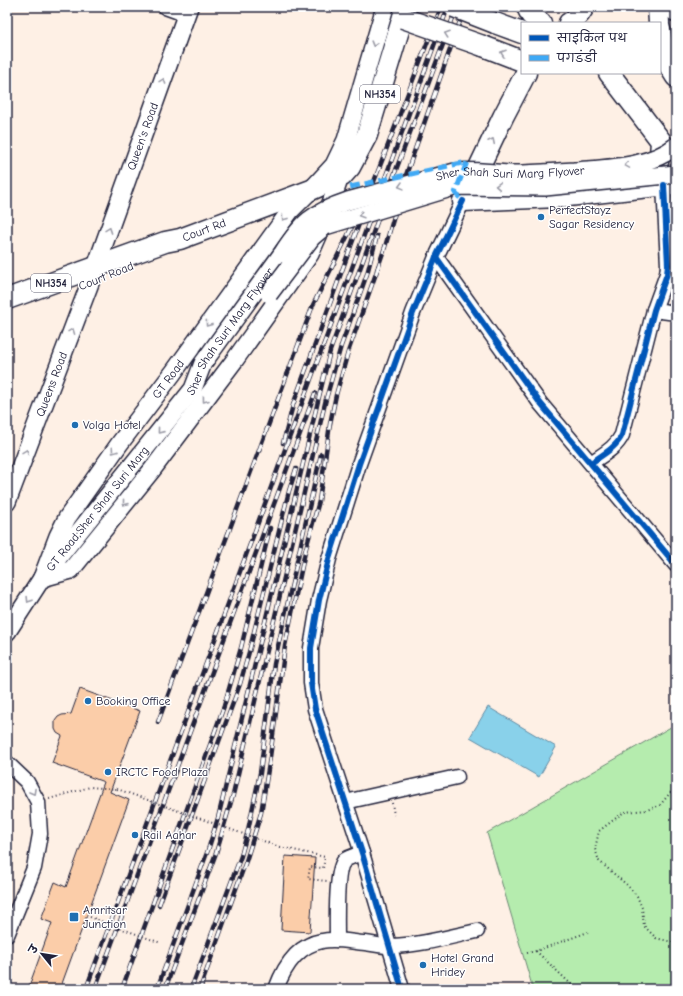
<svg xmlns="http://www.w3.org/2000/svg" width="683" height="996" font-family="'Comic Neue','Playpen Sans Deva',sans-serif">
	<rect width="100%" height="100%" fill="#fef0e5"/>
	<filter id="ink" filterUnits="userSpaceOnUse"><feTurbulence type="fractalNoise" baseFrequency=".025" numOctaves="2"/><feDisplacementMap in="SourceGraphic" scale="8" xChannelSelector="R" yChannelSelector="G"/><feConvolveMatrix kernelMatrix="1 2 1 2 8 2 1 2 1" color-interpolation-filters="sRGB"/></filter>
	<g filter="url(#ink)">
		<!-- green -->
		<path fill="#b5ecae" stroke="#6c8774" d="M676,724V989H533L487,833Z"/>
		<!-- water -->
		<path fill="#89d1ea" stroke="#608ba4" d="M488,707L556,747L539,777L470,737Z"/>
		<!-- building -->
		<g fill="#fbcda9" stroke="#22223b">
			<path d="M80,689L140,711L110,792L129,800L60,989H28L52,923L41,919L55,882L66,887L104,782L52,763L62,736L57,733L55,729V721L58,717L62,715L71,714Z"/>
			<path d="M285,856L315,858L310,932L281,930Z"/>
		</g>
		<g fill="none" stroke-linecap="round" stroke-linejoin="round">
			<defs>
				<g id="minor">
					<path d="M165,7L187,15"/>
					<path d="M436,257L540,403L676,565"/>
					<path d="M654,310L676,313"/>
					<path d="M591,463C602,455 616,448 622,435L654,310L667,274L668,265L664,185"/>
					<path d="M7,763L27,782L38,802L40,834L34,868L7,935"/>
					<path d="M345,802L457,777"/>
					<path d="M337,940C337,926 335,868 345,860C349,857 357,855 362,853"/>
					<path d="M276,989C284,967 298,945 322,941C336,938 351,942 365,943C374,944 383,947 392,946C421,945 449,937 477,931"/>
					<path d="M402,989L362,853L315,709L311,683V648L319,600L329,559L359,464L413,313L436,257L463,201"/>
				</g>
				<g id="major">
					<path d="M668,7L676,13"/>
					<path id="s1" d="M7,502L90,283L189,7"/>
					<path id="s2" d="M42,578L58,536L67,518L120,443L173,373L290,211L311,190L334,165L346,140L385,7"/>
					<path d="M42,578L71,570L152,470L234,361L310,254L325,220L340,177"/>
					<path id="s3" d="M7,632L42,578L193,389L203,363L282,254"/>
				</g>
				<g id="highway">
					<path d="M527,7L531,15L541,23"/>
					<path d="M658,7L659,23"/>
					<path d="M495,23L522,33"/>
					<path d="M569,23C576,20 580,14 584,7"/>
					<path d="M660,29L666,61L676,77"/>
					<path d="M483,46L522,61"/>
					<path d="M526,73L503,117L463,201L559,197L676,184"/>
					<path d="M609,73L661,141L660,155L655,172"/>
					<path id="s4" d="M7,299L165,242L180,239L311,190L342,176L350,167L367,135L406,7"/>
				</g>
			</defs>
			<!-- minor casing -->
			<use href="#minor" stroke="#22223b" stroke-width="17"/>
			<!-- major casing -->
			<use href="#major" stroke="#22223b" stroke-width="20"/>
			<!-- highway casing -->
			<use href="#highway" stroke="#22223b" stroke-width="23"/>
			<!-- path -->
			<g stroke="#22223b" stroke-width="2" stroke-dasharray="1 3" stroke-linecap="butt">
				<path d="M676,786L660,805L647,810L624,812L599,831L595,849L599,861L627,885L637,896L642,908L644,926L656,938L676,943"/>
				<path d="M49,799L90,787L117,789"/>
				<path d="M392,803L394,815"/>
				<path d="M280,847L325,857L323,868L310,867L308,879L327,881"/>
				<path d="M536,951L576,989"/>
				<path d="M527,953L536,951L588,932"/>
			</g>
			<!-- minor -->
			<use href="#minor" stroke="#fff" stroke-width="14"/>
			<!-- major -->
			<use href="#major" stroke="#fff" stroke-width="17"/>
			<!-- highway -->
			<use href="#highway" stroke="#fff" stroke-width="20"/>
			<defs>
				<g id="rail">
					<path d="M411,109L448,7"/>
					<path d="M370,192L441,7"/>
					<path d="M377,270L385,247L406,175L465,7"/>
					<path d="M283,443L293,405L359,224"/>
					<path d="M158,722L313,305L372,187"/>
					<path d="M159,905L240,684L249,652L289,491L296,469"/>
					<path d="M86,989L412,105"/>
					<path d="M95,989L315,393"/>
					<path d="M122,989L224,706L241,648L270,528"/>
					<path d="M157,989L208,850L218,818L330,351L393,178L457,7"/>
					<path d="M165,989L216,853L233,795L326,399L341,346L367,274L377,236"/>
					<path d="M191,989L241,856L248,830L260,773L274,664L321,454"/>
					<path d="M200,989L246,861L261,813L270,757L285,646L305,552L319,501L330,424L336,395L348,352L379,265"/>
				</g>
			</defs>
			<!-- rail casing -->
			<use href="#rail" stroke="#22223b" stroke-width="4.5"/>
			<!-- rail -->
			<use href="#rail" stroke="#fff" stroke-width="3" stroke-dasharray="9" stroke-linecap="butt"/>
			<defs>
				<g id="major-bridge">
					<path id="s5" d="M282,254C302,223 312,213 348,201L455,172C476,170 496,174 516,174C535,174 555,172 574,171C607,168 649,168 676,146"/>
					<path d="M269,294L312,237L325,226L457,186L545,187L676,174"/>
				</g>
				<g id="highway-bridge">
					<path d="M454,7L495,23"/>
					<path d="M403,18L483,46"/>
				</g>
			</defs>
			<!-- major-bridge casing -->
			<use href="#major-bridge" stroke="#22223b" stroke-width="20" stroke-linecap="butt"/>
			<!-- highway-bridge casing -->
			<use href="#highway-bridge" stroke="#22223b" stroke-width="23" stroke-linecap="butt"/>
			<!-- path-bridge -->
			<g stroke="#22223b" stroke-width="2" stroke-dasharray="1 3" stroke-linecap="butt">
				<path d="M117,789L280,847"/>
				<path d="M90,917L161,943"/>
			</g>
			<!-- major-bridge -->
			<use href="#major-bridge" stroke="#fff" stroke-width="17"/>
			<!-- highway-bridge -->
			<use href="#highway-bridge" stroke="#fff" stroke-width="20"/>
			<!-- quiet -->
			<path stroke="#3fa9f5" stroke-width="5" stroke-dasharray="10 5" stroke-linecap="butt" d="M350,187L467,162L455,193L463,201"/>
			<defs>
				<g id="cycleway">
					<path d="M436,257L540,403L676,565"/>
					<path d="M591,463C602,455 616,448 622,435L654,310L667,274L668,265L664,185"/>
					<path d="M402,989L362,853L315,709L311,683V648L319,600L329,559L359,464L413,313L436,257L463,201"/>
				</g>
			</defs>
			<!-- cycleway casing -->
			<use href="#cycleway" stroke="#fff" stroke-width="8"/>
			<!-- cycleway -->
			<use href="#cycleway" stroke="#0057b8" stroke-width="6"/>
		</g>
		<!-- one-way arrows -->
		<defs><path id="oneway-chevron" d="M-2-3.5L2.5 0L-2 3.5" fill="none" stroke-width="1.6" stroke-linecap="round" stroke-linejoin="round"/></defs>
		<g stroke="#9c9ca7">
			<use href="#oneway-chevron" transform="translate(447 34) rotate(-161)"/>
			<use href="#oneway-chevron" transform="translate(374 44) rotate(106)"/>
			<use href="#oneway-chevron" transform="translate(503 53) rotate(-161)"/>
			<use href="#oneway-chevron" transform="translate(163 81) rotate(-70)"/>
			<use href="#oneway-chevron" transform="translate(492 141) rotate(-64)"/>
			<use href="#oneway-chevron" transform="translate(627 165) rotate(171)"/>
			<use href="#oneway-chevron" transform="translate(401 186) rotate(165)"/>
			<use href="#oneway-chevron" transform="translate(498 186) rotate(-177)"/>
			<use href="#oneway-chevron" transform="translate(361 215) rotate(163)"/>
			<use href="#oneway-chevron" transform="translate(284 218) rotate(126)"/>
			<use href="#oneway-chevron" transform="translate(109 230) rotate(-70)"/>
			<use href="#oneway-chevron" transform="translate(208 324) rotate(126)"/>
			<use href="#oneway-chevron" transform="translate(72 331) rotate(-69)"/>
			<use href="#oneway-chevron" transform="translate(205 400) rotate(127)"/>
			<use href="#oneway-chevron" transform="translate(160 431) rotate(129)"/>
			<use href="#oneway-chevron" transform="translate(114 451) rotate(125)"/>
			<use href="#oneway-chevron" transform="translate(26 452) rotate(-69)"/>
			<use href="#oneway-chevron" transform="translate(125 503) rotate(129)"/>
			<use href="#oneway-chevron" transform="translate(29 600) rotate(122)"/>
			<use href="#oneway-chevron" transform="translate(33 792) rotate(61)"/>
		</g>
	</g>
	<!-- markers -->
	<g fill="#1f6fb2" stroke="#fff" stroke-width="1.5">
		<circle cx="541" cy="217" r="4"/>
		<circle cx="75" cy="425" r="4"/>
		<circle cx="88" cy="701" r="4"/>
		<circle cx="108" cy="772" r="4"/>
		<circle cx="135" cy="835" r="4"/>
		<rect x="69" y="912" width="10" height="10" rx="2"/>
		<circle cx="423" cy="965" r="4"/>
	</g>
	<g text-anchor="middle" stroke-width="3" stroke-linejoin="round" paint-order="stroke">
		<!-- shield labels -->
		<g fill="#fff" stroke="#646476" stroke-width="1">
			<rect x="360" y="85" width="40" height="18" rx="3"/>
			<rect x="31" y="274" width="40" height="18" rx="3"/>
		</g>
		<g font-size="11" font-weight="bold" fill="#22223b">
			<text x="380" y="98">NH354</text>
			<text x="51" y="287">NH354</text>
		</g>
		<!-- street labels -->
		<g font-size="12" fill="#22223b" stroke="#fff">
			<text dy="4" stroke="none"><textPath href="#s1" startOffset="390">Queen's Road</textPath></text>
			<text dy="4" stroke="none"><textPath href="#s5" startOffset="253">Sher Shah Suri Marg Flyover</textPath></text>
			<text dy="4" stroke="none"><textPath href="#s4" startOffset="209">Court Rd</textPath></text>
			<text transform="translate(106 276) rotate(-22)" y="4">Court Road</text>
			<text dy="4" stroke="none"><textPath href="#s3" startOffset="375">Sher Shah Suri Marg Flyover</textPath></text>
			<text dy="4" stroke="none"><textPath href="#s2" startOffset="237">GT Road</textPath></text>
			<text dy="4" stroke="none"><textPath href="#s1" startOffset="126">Queens Road</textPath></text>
			<text dy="4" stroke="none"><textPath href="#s3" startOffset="153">GT Road;Sher Shah Suri Marg</textPath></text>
		</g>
		<!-- poi labels -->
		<g font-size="12" fill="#22223b" stroke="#fff" text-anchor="start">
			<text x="549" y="214">PerfectStayz<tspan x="549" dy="14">Sagar Residency</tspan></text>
			<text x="83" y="429">Volga Hotel</text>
			<text x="96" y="705">Booking Office</text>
			<text x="116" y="776">IRCTC Food Plaza</text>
			<text x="143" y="839">Rail Aahar</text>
			<text x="83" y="914">Amritsar<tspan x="83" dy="14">Junction</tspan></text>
			<text x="431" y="962">Hotel Grand<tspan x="431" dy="14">Hridey</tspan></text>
		</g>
	</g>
	<!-- margin -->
	<rect width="683" height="996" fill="none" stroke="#fff" stroke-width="24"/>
	<rect x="12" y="12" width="659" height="972" fill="none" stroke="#22223b" stroke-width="1.5" filter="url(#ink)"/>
	<!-- legend -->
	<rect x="521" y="22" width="140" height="52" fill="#ffffff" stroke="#a7a7b1"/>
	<rect x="529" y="35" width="20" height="6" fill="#0057b8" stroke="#a7a7b1"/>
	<text x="557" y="42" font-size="12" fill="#22223b">साइकिल पथ</text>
	<rect x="529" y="55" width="20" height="6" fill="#3fa9f5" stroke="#a7a7b1"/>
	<text x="557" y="62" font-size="12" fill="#22223b">पगडंडी</text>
	<!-- north arrow -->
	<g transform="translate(42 954) rotate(300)" stroke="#ffffff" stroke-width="3" paint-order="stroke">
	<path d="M0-3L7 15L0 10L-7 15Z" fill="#22223b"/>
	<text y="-6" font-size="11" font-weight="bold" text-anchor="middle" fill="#22223b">उ</text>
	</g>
</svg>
